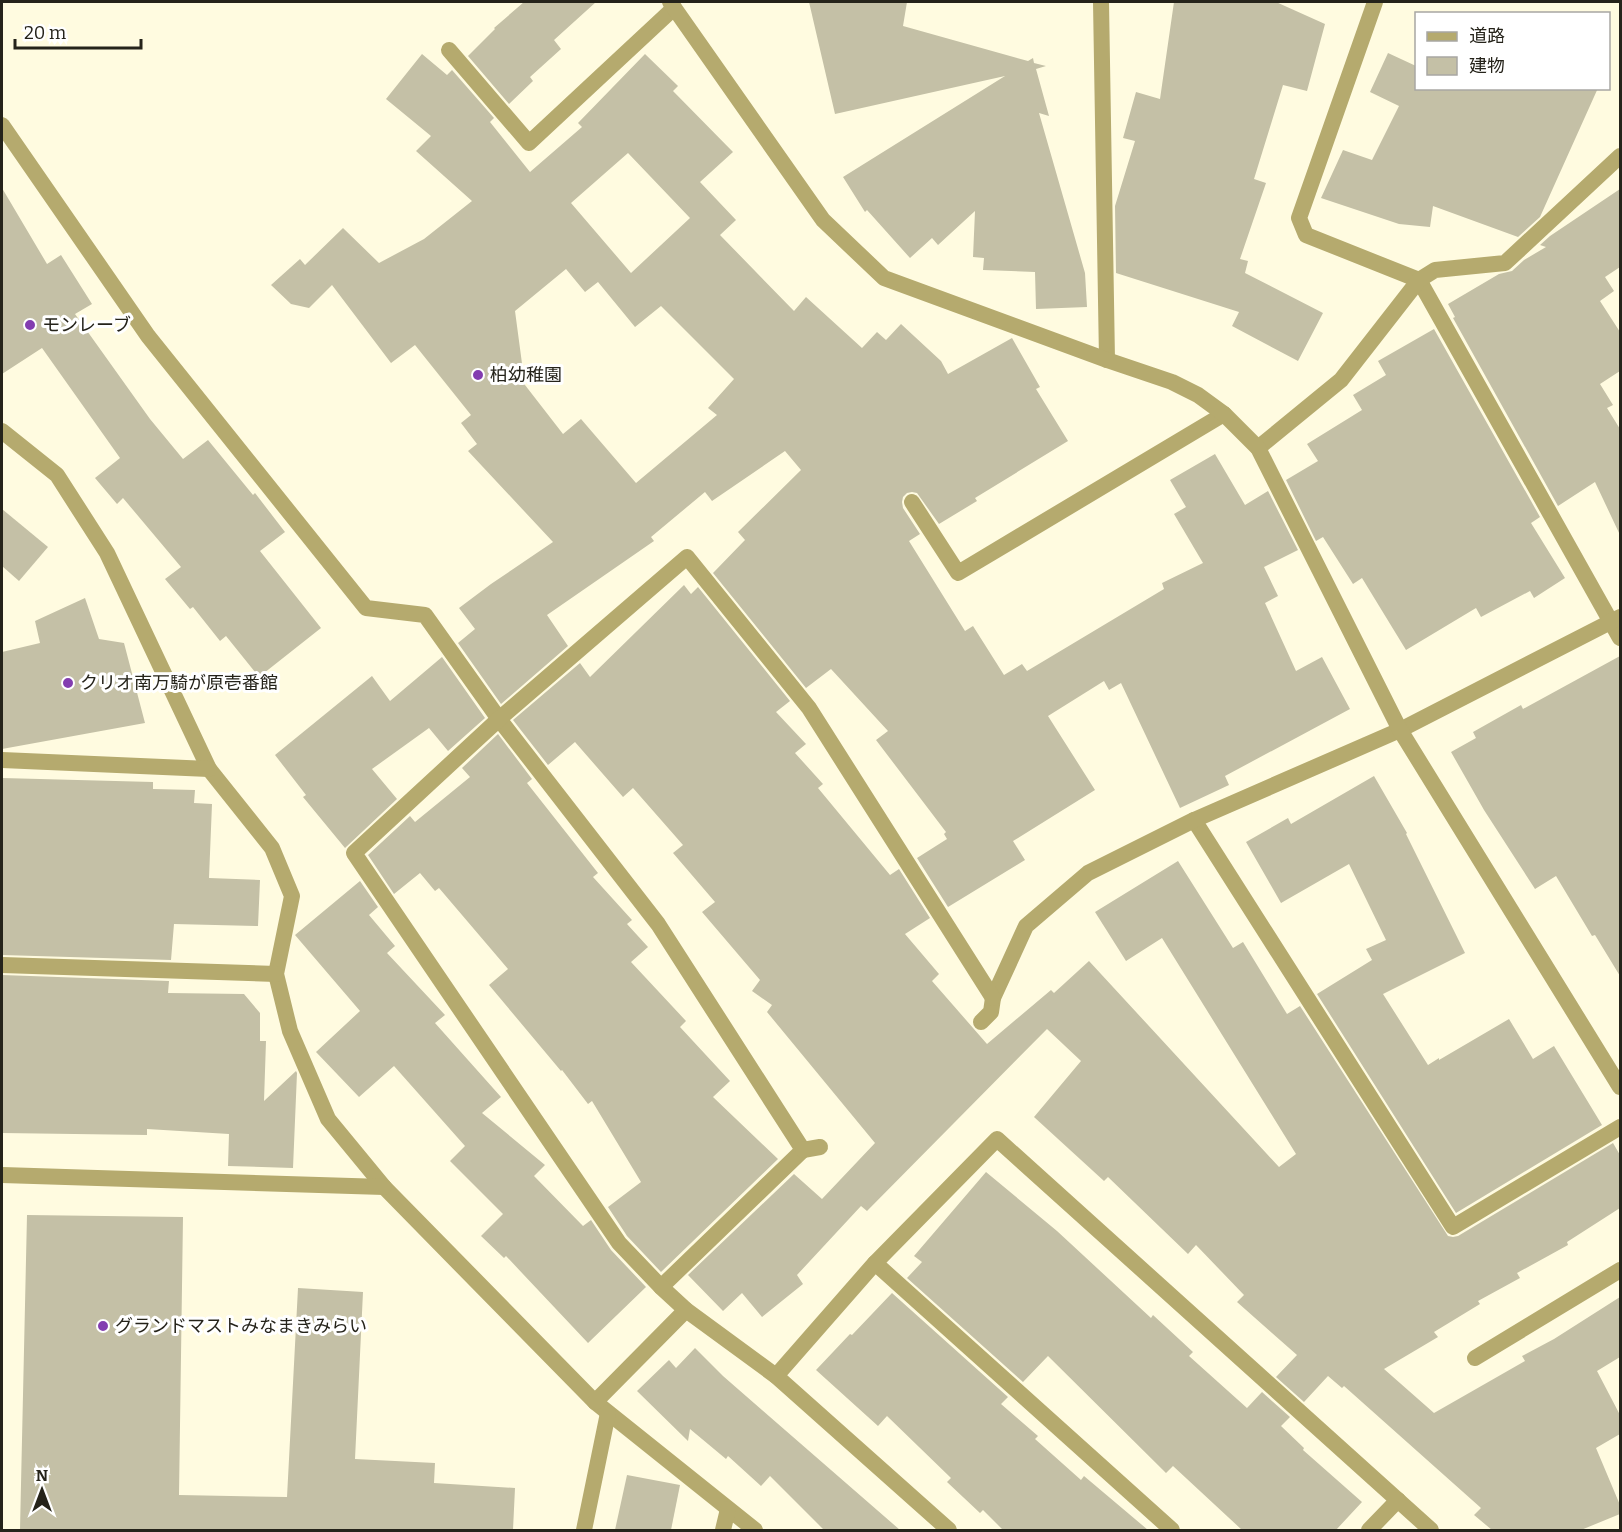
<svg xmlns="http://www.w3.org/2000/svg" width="1622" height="1532" font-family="Bitter,'Noto Sans JP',serif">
	<rect width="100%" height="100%" fill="#fffbe0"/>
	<!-- building -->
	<g fill="#c4c0a6" fill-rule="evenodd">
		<path d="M524,2H596L554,40L561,49L530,77L533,81L509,104L468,56L495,29L494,28Z"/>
		<path d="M809,2H907L903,26L1028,61L1033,58L1034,63L1046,66L1036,69L1049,116L1039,113L1085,273L1087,307L1036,309L1035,272L983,270L984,258L973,257L975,211L938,245L932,238L910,258L867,210L865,212L843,177L1005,76L835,114Z"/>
		<path d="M1174,2H1276L1325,24L1307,91L1283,85L1254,179L1266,183L1240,259L1248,261L1245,273L1323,313L1298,361L1232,326L1239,312L1116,273L1115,206L1135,141L1123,138L1136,92L1160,99Z"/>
		<path d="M1388,53L1416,66V88H1598L1540,217L1518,237L1433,206L1430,227L1399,224L1321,198L1343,150L1372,160L1399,106L1370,92Z"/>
		<path d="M422,54L447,75L452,70L494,118L490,122L530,172L582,127L578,123L645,54L678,86L673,91L733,152L700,182L736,220L720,235L794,311L806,297L862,348L877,332L886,340L901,324L941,361L948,374L1012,338L1040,387L1036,389L1068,441L975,498L977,501L939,524L917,493L912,492L907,493L903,497L902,502L903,508L920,534L909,541L965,631L973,626L1004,675L1022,664L1027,671L1164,589L1162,583L1203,563L1174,514L1186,507L1170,480L1215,454L1245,505L1268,491L1298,550L1264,567L1278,596L1265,603L1296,671L1322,657L1350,709L1225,776L1229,785L1180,808L1121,683L1109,690L1104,681L1048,716L1095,790L1013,841L1025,860L948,907L917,858L947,839L944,834L946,832L876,740L888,731L831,669L806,688L713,573L745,540L738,532L801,470L785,451L712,501L705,492L651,537L654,541L547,615L568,646L501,704L458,643L475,629L459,608L491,584L553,542L468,451L477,444L461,423L471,415L415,345L391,363L332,285L309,308L291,304L271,285L300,259L305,265L343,228L379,263L424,239L472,201L416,151L431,136L386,99ZM628,153L690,218L631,273L571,203ZM566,269L585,292L598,282L635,327L661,306L734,379L708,408L717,415L636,483L581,419L563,434L518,376L523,371L515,311Z"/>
		<path d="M2,188L47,264L61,255L92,304L75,314L150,419L183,459L208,440L253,495L255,493L285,532L260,551L321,628L259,677L226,636L220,641L193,607L190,609L165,579L181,567L123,498L117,504L95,478L120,458L42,348L2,374Z"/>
		<path d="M1620,189V267L1605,277L1614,291L1600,301L1620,332V371L1600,384L1613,405L1607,408L1620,429V535L1595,482L1558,506L1453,318L1455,317L1448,304L1499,274L1512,271L1524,260L1546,247L1540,245L1550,236Z"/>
		<path d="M1434,329L1540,517L1531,523L1565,578L1534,598L1530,591L1481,617L1476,608L1406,650L1362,578L1353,584L1323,537L1316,541L1286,480L1318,461L1307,444L1362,410L1353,395L1386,375L1378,361Z"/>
		<path d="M2,509L48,547L19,581L2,566Z"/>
		<path d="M684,585L691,594L698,587L790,701L776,712L806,744L795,753L823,784L818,788L890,875L899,869L930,918L905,934L939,974L932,981L987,1044L1051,990L1054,993L1089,961L1279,1167L1296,1154L1162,938L1126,961L1095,912L1178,861L1233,948L1243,942L1287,1014L1300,1006L1448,1236L1453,1237L1458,1236L1613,1143L1620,1155V1208L1567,1242L1568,1245L1517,1273L1520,1278L1478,1301L1480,1304L1434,1332L1438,1337L1384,1369L1434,1413L1525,1361L1522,1356L1554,1339L1620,1297V1357L1597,1371L1620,1415V1434L1596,1448L1620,1505V1514L1581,1530H1492L1474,1515L1481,1508L1344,1386L1342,1388L1328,1376L1304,1402L1276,1377L1297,1355L1237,1302L1244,1295L1196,1245L1188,1254L1108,1177L1104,1181L1034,1117L1081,1061L1047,1029L867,1211L861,1206L797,1275L803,1284L762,1317L742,1293L723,1311L688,1275L794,1174L822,1199L875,1143L767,1012L772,1005L752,991L760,980L702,912L715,902L673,853L683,845L633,788L623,797L575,742L548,765L513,720L580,663L590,677Z"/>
		<path d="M85,598L99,639L124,643L145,723L2,749V652L40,643L35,621Z"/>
		<path d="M1620,656V976L1595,935L1592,936L1556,876L1535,889L1484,810L1451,752L1476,738L1473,732L1521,705L1523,709Z"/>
		<path d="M442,657L485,718L448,751L429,728L372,769L397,799L345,848L303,797L306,795L275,755L372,676L390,701Z"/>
		<path d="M498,734L532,779L527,783L598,873L593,877L632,920L627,924L648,947L631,962L686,1021L680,1027L730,1081L713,1097L778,1159L661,1272L627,1236L608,1207L641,1182L592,1101L588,1104L562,1070L561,1071L489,985L508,969L439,888L435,891L420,873L394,894L368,855L410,816L415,822L470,777L462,768Z"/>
		<path d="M1374,776L1407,833L1406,834L1465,953L1383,994L1428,1065L1439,1058V1060L1509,1019L1533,1059L1554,1046L1602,1125L1456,1213L1317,994L1372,960L1366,949L1386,940L1349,864L1281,903L1246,842L1288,818L1291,824Z"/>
		<path d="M2,778L153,782V789L195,790L194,803L212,804L209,878L260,880L258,926L174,924L171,960L2,955Z"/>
		<path d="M360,881L378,907L369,915L395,946L387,953L445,1015L435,1023L501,1097L482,1113L545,1165L534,1176L583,1226L591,1220L611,1250L646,1287L588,1343L506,1256L504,1258L481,1236L503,1214L450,1161L465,1146L394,1066L359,1097L316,1052L360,1011L295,935Z"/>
		<path d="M2,975L169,981L168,993L244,994L260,1013V1041H266L264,1101L296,1071L297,1073L293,1168L228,1166L229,1134L147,1129V1135L2,1133Z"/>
		<path d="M986,1172L1057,1231L1151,1318L1153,1315L1193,1352L1189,1356L1247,1408L1262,1392L1290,1417L1281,1426L1304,1448L1303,1450L1362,1502L1336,1530H1242L1173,1466L1166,1473L1048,1356L1023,1382L907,1278L922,1262L914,1256Z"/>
		<path d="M27,1215L183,1217L179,1495L287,1497L298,1288L363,1292L355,1459L435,1463L434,1483L515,1488L513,1530H20Z"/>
		<path d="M892,1293L1008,1397L1001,1404L1038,1436L1035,1439L1081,1480L1084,1476L1148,1530H1003L983,1510L980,1513L947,1482L951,1478L887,1416L878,1426L816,1370L850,1334L852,1335Z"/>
		<path d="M695,1348L723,1376L900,1530H824L770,1476L761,1486L728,1456L726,1459L690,1429L688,1441L637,1391L669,1360L676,1368Z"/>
		<path d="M627,1475L680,1485L671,1530H615Z"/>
	</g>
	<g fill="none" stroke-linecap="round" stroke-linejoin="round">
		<!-- minor -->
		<g stroke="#b5aa6e" stroke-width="16">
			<path d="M1101,2L1107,360"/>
			<path d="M1375,2L1299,218L1306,235L1419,280L1620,638"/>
			<path d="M449,50L529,143L674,8"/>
			<path d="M2,125L148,336L366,608L425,615L499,719L658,924L803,1150L661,1287"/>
			<path d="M2,431L57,475L107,553L209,769L272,848L292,896L276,974L290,1031L328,1119L384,1187L595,1402L755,1530"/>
			<path d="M1258,448L1341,380L1419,280L1435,270L1505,263L1620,156"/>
			<path d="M912,502L958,573L1224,414"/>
			<path d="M2,760L209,769"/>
			<path d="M1194,820L1453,1227L1620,1127"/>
			<path d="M2,965L276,974"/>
			<path d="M981,1022L991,1012L993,998L1026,926L1088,873L1194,820L1400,730L1620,617"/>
			<path d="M803,1150L820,1147"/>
			<path d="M2,1175L384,1187"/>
			<path d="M875,1263L1172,1530"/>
			<path d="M1475,1358L1620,1270"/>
			<path d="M776,1376L875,1263L997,1139L1431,1530"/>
			<path d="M595,1402L686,1310"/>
			<path d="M584,1530L608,1413"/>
			<path d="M723,1530L728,1509"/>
			<path d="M949,1530L776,1376L686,1310L661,1287L619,1243L354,853L499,719L687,557L809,708L993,998"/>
			<path d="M1369,1530L1398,1500"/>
		</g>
		<!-- tertiary -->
		<path stroke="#b5aa6e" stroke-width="16" d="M670,2L823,220L884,278L1107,360L1172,382L1198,395L1224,414L1258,448L1400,730L1620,1087"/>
	</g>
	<!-- markers -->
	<g fill="#833db0" stroke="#fff" stroke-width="2">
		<circle cx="30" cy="325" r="6"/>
		<circle cx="478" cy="375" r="6"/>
		<circle cx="68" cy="683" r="6"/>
		<circle cx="103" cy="1326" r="6"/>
	</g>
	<g text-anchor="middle" stroke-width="6" stroke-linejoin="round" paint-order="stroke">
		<!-- poi labels -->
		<g font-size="18" fill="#25231a" stroke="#fff" text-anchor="start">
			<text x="42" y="331">モンレーブ</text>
			<text x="490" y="381">柏幼稚園</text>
			<text x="80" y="689">クリオ南万騎が原壱番館</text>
			<text x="115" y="1332">グランドマストみなまきみらい</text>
		</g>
	</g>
	<!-- border -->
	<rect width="1622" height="1532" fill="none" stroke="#25231a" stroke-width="6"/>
	<!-- legend -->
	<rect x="1415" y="12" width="195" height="78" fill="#ffffff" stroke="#a8a7a3" stroke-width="1.5"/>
	<rect x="1427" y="32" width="30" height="9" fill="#b5aa6e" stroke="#a8a7a3" stroke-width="1.5"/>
	<text x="1469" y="42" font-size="18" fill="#25231a">道路</text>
	<rect x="1427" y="57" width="30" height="18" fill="#c4c0a6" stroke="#a8a7a3" stroke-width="1.5"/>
	<text x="1469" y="72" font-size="18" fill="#25231a">建物</text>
	<!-- north arrow -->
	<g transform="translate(42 1490)" stroke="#ffffff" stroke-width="4.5" paint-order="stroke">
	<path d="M0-4.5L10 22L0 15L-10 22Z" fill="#25231a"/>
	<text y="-9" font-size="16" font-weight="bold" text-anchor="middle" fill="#25231a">N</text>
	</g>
	<!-- scale -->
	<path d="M15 39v9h126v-9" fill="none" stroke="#25231a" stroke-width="3"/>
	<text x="24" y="39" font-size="18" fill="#25231a" stroke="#ffffff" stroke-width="4.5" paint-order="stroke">20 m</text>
</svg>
